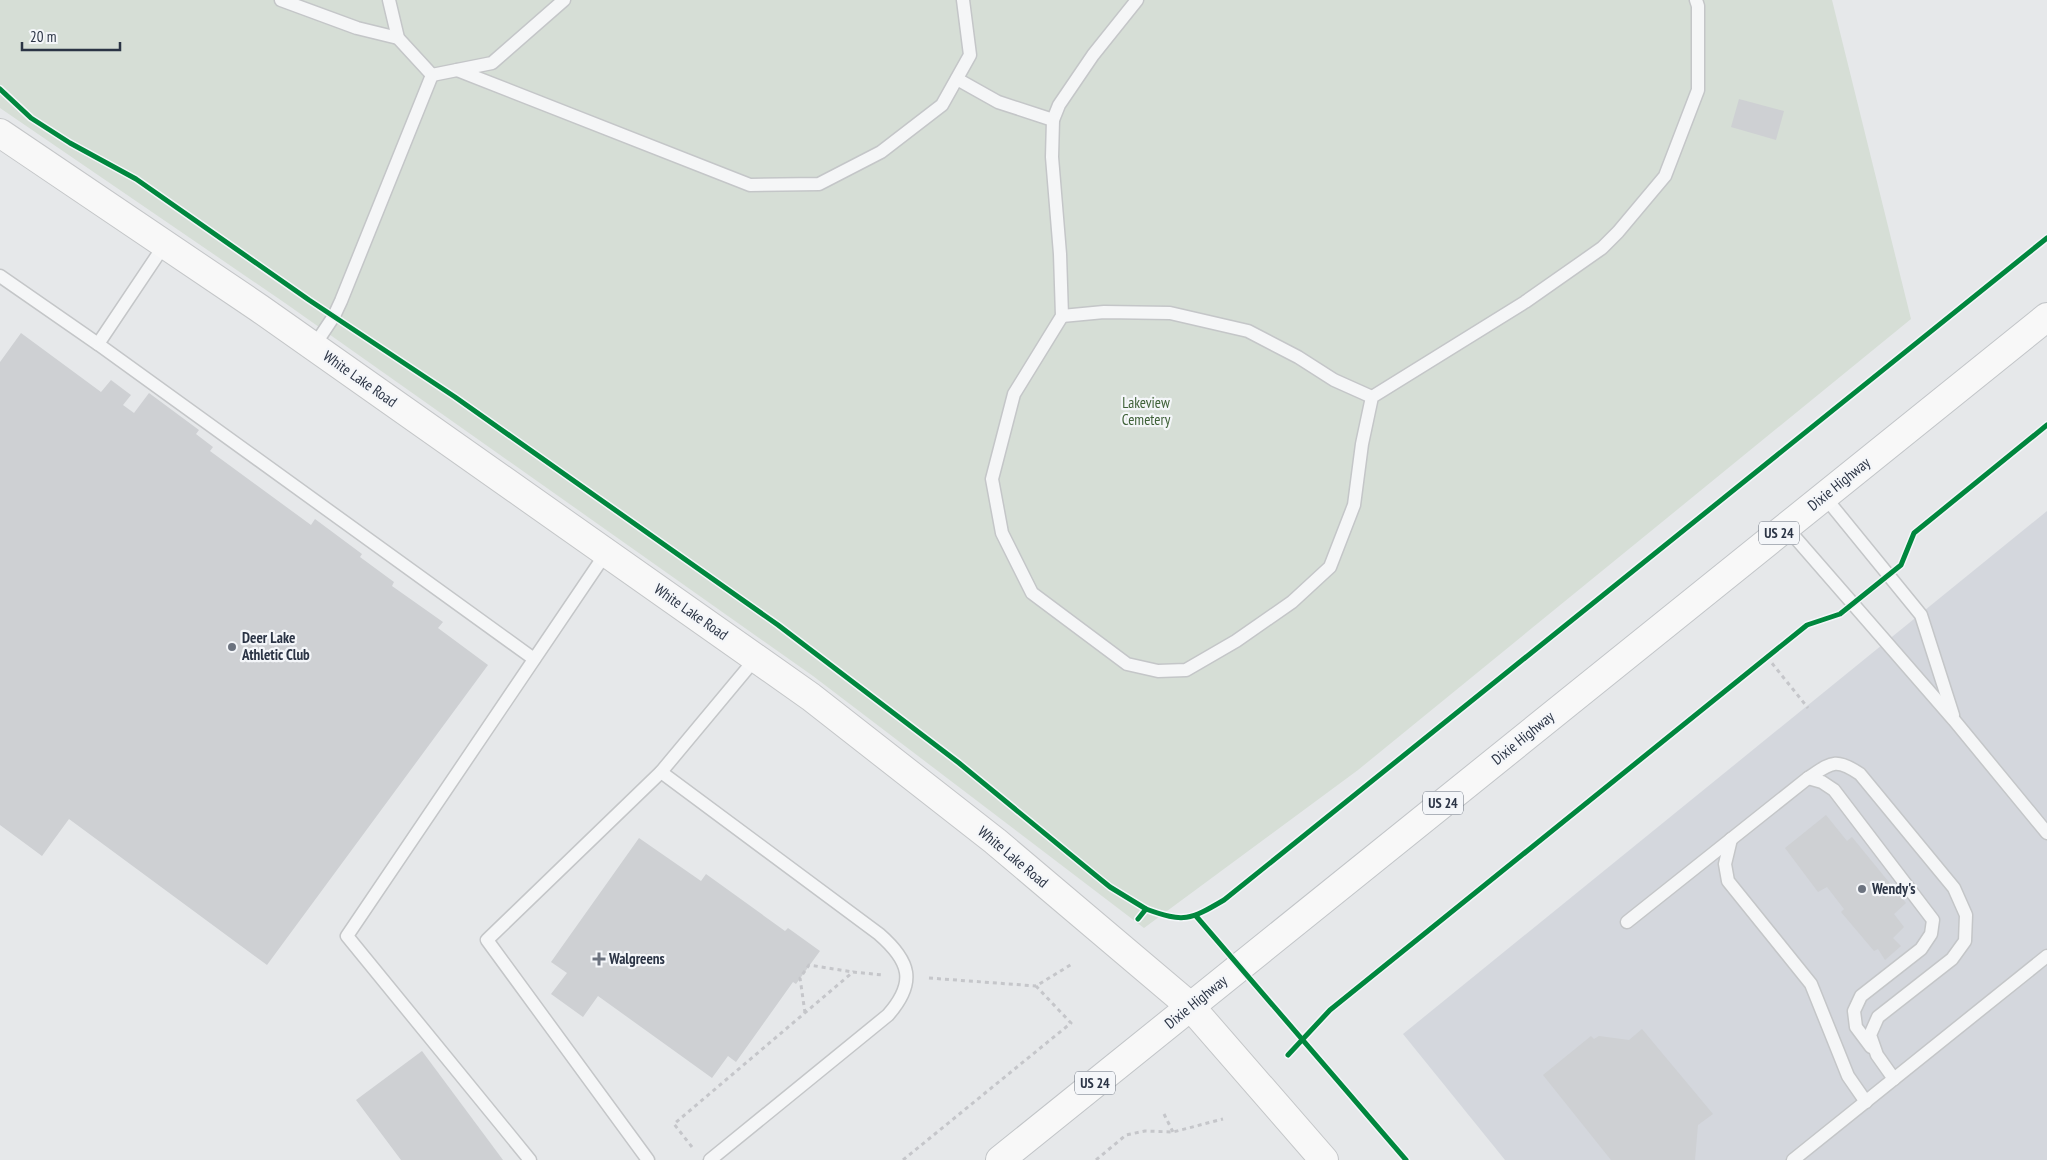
<svg xmlns="http://www.w3.org/2000/svg" width="2047" height="1160" font-family="'PT Sans Narrow',sans-serif">
	<rect width="100%" height="100%" fill="#e6e8ea"/>
	<!-- built -->
	<path fill="#d4d7dd" d="M2047,511V1160H1505L1403,1034Z"/>
	<!-- green -->
	<path fill="#d6ded6" d="M0,0H1832L1911,319L1358,770L1144,928L813,676L285,303L0,108Z"/>
	<!-- building -->
	<g fill="#ced0d3">
		<path d="M1739,99L1784,111L1776,140L1731,127Z"/>
		<path d="M21,333L101,392L111,380L131,395L123,405L134,413L149,393L199,430L196,434L213,447L210,451L311,525L315,519L362,554L360,557L394,582L392,586L443,622L438,628L488,665L267,965L69,819L42,856L0,825V362Z"/>
		<path d="M1826,815L1847,841L1852,837L1906,903L1894,914L1904,927L1893,938L1901,946L1885,960L1878,949L1874,951L1841,912L1844,909L1827,887L1818,892L1785,848Z"/>
		<path d="M639,838L701,881L706,874L785,931L788,928L820,951L796,984L793,982L736,1062L728,1056L712,1078L598,996L583,1017L551,994L567,973L551,962Z"/>
		<path d="M1642,1029L1713,1114L1698,1125L1695,1160H1611L1543,1075L1591,1036L1594,1039L1599,1036L1629,1040Z"/>
		<path d="M422,1051L503,1160H401L356,1100Z"/>
	</g>
	<g fill="none" stroke-linecap="round" stroke-linejoin="round">
		<defs>
			<g id="lane">
				<path d="M281,0L357,28L398,38"/>
				<path d="M389,0L398,38L432,75"/>
				<path d="M1137,0L1093,55L1059,105L1053,120L1052,157L1060,254L1062,316L1014,394L992,479L1002,533L1032,593L1127,664L1158,671L1186,670L1236,641L1292,602L1330,567L1354,505L1362,444L1372,397L1525,302L1602,248L1618,232L1665,176L1698,90V6L1696,0"/>
				<path d="M457,70L750,185L819,184L881,152L942,105L970,55L963,0"/>
				<path d="M432,75L492,63L564,0"/>
				<path d="M957,79L998,102L1053,120"/>
				<path d="M165,244L98,344L534,659"/>
				<path d="M0,276L98,344"/>
				<path d="M1062,316L1104,312L1170,313L1248,331L1298,357L1334,380L1372,397"/>
				<path d="M314,346L334,316L341,301L432,75"/>
				<path d="M1824,496L1921,615L1953,715"/>
				<path d="M1786,527L1954,720L2047,833"/>
				<path d="M661,772L879,934C910,961 917,982 888,1015L710,1160"/>
				<path d="M1808,778L1822,782L1834,790L1933,920L1931,934L1921,949L1861,996L1854,1011L1856,1027L1871,1047"/>
				<path d="M1731,839L1725,864L1728,881L1811,984L1848,1076L1866,1102"/>
				<path d="M1627,922L1808,778C1831,763 1835,757 1860,774L1954,888L1966,915L1965,941L1952,959L1878,1017L1870,1035L1877,1055L1894,1079"/>
				<path d="M530,1160L347,936L606,553"/>
				<path d="M648,1160L487,940L661,772L756,658"/>
				<path d="M1793,1160L2047,956"/>
			</g>
			<path id="secondary" d="M0,133L259,308L811,697L995,841L1190,1006L1324,1160"/>
			<path id="primary" d="M1000,1160L2047,317"/>
		</defs>
		<!-- lane casing -->
		<use href="#lane" stroke="#c4c6c8" stroke-width="15"/>
		<!-- secondary casing -->
		<use href="#secondary" stroke="#c4c6c8" stroke-width="30"/>
		<!-- primary casing -->
		<use href="#primary" stroke="#c2c5c8" stroke-width="30"/>
		<!-- path -->
		<g stroke="#c5c6ca" stroke-width="3" stroke-dasharray="4 4" stroke-linecap="butt">
			<path d="M1767,657L1808,708"/>
			<path d="M929,978L1036,986"/>
			<path d="M805,1013L800,978L809,965L853,972"/>
			<path d="M1164,1114L1173,1132"/>
			<path d="M692,1147L674,1124L853,972L883,975"/>
			<path d="M903,1160L1071,1023L1036,986L1072,964"/>
			<path d="M1096,1160L1126,1135L1145,1131L1173,1132L1223,1119"/>
		</g>
		<!-- lane -->
		<use href="#lane" stroke="#f5f6f7" stroke-width="12"/>
		<!-- secondary -->
		<use href="#secondary" stroke="#f8f8f8" stroke-width="28"/>
		<!-- primary -->
		<use href="#primary" stroke="#f8f8f8" stroke-width="28"/>
		<defs>
			<g id="cycleway">
				<path d="M0,89L31,118L70,143L136,179L309,300L455,397L778,625L959,763L1094,874L1110,887L1146,909"/>
				<path d="M1196,916L1406,1160"/>
				<path d="M1138,919L1146,909C1184,923 1190,920 1224,900L2047,238"/>
				<path d="M1288,1055L1330,1010L1807,625L1840,614L1901,565L1914,533L2047,425"/>
			</g>
		</defs>
		<!-- cycleway casing -->
		<use href="#cycleway" stroke="#f4f6f9" stroke-width="8"/>
		<!-- cycleway -->
		<use href="#cycleway" stroke="#00873e" stroke-width="5"/>
	</g>
	<!-- markers -->
	<g fill="#6c737f" stroke="#f4f6f9" stroke-width="2">
		<circle cx="232" cy="647" r="5"/>
		<circle cx="1862" cy="889" r="5"/>
		<path d="M596.5 951.5h5v5h5v5h-5v5h-5v-5h-5v-5h5z"/>
	</g>
	<g text-anchor="middle" stroke-width="4.5" stroke-linejoin="round" paint-order="stroke">
		<!-- shield labels -->
		<g fill="#f4f6f9" stroke="#676e7b" stroke-width="1">
			<rect x="1759" y="521.5" width="40" height="23" rx="4"/>
			<rect x="1423" y="791.5" width="40" height="23" rx="4"/>
			<rect x="1075" y="1071.5" width="40" height="23" rx="4"/>
		</g>
		<g font-size="14" font-weight="bold" fill="#2b3445">
			<text x="1779" y="538">US 24</text>
			<text x="1443" y="808">US 24</text>
			<text x="1095" y="1088">US 24</text>
		</g>
		<!-- street labels -->
		<g font-size="15" fill="#2b3445" stroke="#f4f6f9">
			<text transform="translate(360 379) rotate(35)" y="5">White Lake Road</text>
			<text transform="translate(1839 484) rotate(-39)" y="5">Dixie Highway</text>
			<text transform="translate(691 612) rotate(35)" y="5">White Lake Road</text>
			<text transform="translate(1523 738) rotate(-39)" y="5">Dixie Highway</text>
			<text transform="translate(1013 857) rotate(40)" y="5">White Lake Road</text>
			<text transform="translate(1196 1002) rotate(-39)" y="5">Dixie Highway</text>
		</g>
		<!-- park labels -->
		<g font-size="15" fill="#3f6138" stroke="#f4f6f9">
			<text x="1146" y="408">Lakeview<tspan x="1146" dy="17">Cemetery</tspan></text>
		</g>
		<!-- poi labels -->
		<g font-size="15" font-weight="bold" fill="#2b3445" stroke="#f4f6f9" text-anchor="start">
			<text x="242" y="643">Deer Lake<tspan x="242" dy="17">Athletic Club</tspan></text>
			<text x="1872" y="894">Wendy's</text>
			<text x="609" y="964">Walgreens</text>
		</g>
	</g>
	<!-- scale -->
	<path d="M22 42v8h98v-8" fill="none" stroke="#2b3445" stroke-width="2.5"/>
	<text x="30" y="42" font-size="15" fill="#2b3445" stroke="#f4f6f9" stroke-width="4" paint-order="stroke">20 m</text>
</svg>
